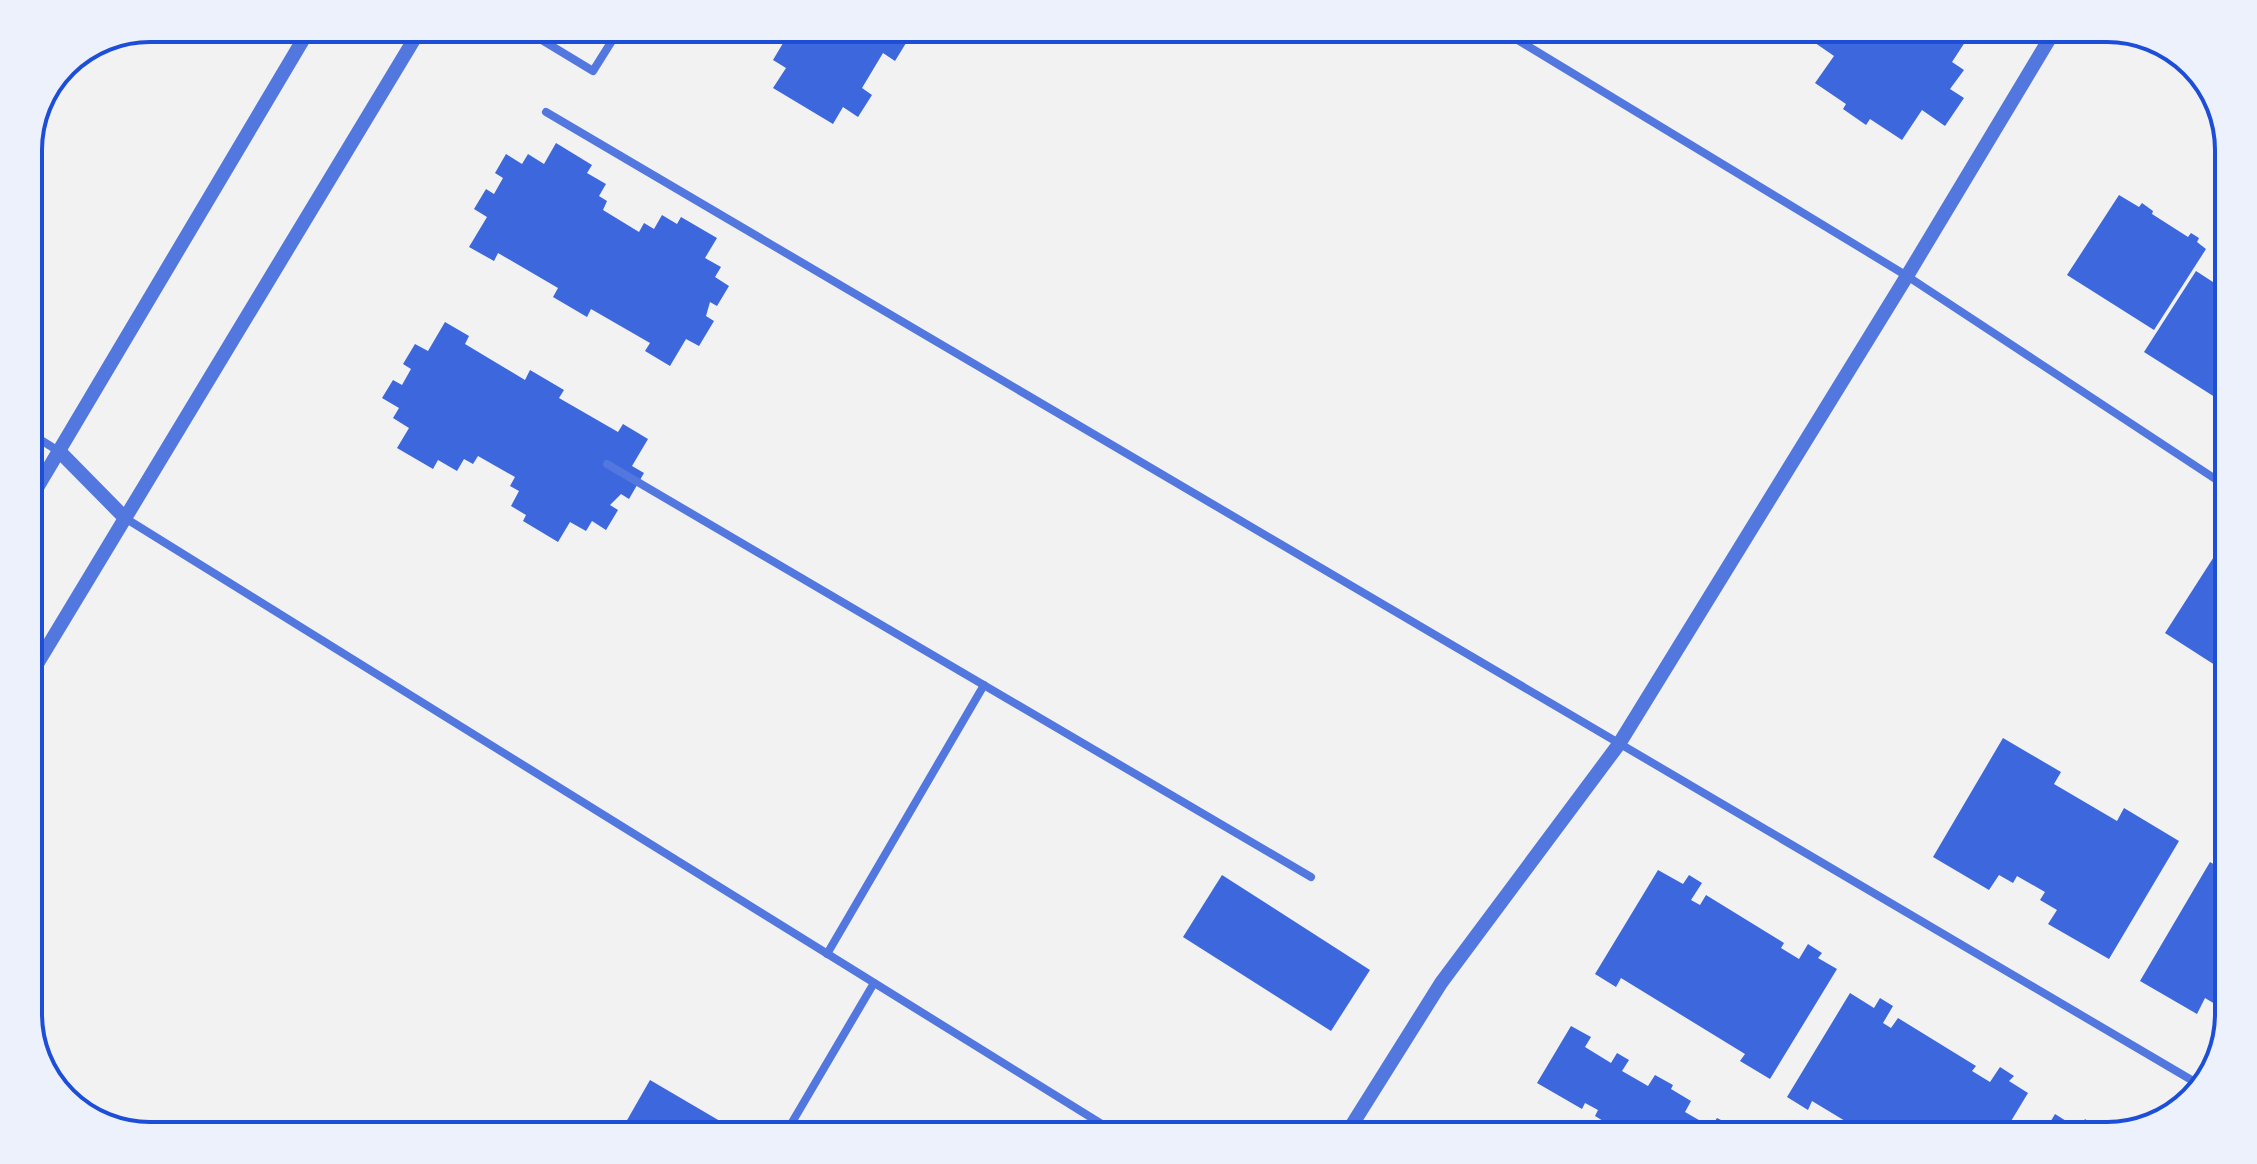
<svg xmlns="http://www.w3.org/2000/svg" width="2257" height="1164" font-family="'Fira Sans',sans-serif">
	<rect width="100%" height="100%" fill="#f2f2f2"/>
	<!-- building -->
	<g fill="#3d67dc">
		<path d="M792,28H910L914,30L895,61L883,53L862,88L872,95L858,117L843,107L833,124L773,88L786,68L773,60Z"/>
		<path d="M1733,28H1754L1748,38Z"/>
		<path d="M1815,28H1963L1971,33L1952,62L1964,70L1950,89L1964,98L1945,126L1922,110L1902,140L1870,119L1866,125L1843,109L1846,104L1815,83L1834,56L1808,38Z"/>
		<path d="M556,143L592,165L587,173L606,184L599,196L607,201L603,210L639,232L644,223L654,229L662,215L677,224L681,217L717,238L705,258L721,267L715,277L729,286L717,306L710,302L706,316L714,321L699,346L686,339L670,366L645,351L650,343L591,309L587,317L553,297L558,288L498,253L494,261L469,247L487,217L474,209L486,189L494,194L503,178L495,173L506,154L522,164L528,154L544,164Z"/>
		<path d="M2119,195L2139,207L2142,203L2153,211L2152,214L2188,237L2191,233L2199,238L2197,242L2206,249L2154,330L2067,275Z"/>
		<path d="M2196,271L2216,284L2218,279L2229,286V406L2144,352Z"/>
		<path d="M445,322L469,336L465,344L525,380L530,370L564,390L559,398L618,432L623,424L648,439L632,466L644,473L629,499L621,494L610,505L618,510L606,530L592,521L586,531L570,522L558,542L523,521L526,515L511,506L519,491L510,486L515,477L478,456L473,464L464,459L457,471L438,460L433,469L397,448L409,428L393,418L399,408L382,398L393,380L402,385L411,369L403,364L415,344L428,351Z"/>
		<path d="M2217,552L2229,560V674L2165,633Z"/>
		<path d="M2003,738L2061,772L2054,784L2117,821L2124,808L2179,841L2109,959L2048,924L2057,910L2040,900L2045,892L2017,876L2013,883L1999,875L1989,890L1933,857Z"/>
		<path d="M2210,862L2229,873V1003L2225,1000L2220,1007L2205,998L2197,1014L2140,981Z"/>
		<path d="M1658,870L1683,884L1689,875L1702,883L1691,900L1700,905L1706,895L1784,943L1781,948L1799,959L1808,944L1822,953L1818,958L1837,969L1770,1079L1740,1061L1745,1054L1621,978L1616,987L1595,974Z"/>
		<path d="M1222,875L1370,970L1331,1031L1183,937Z"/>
		<path d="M1850,993L1874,1008L1880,998L1893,1006L1883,1023L1891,1028L1898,1018L1976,1066L1972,1071L1990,1082L2000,1067L2014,1076L2009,1081L2028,1093L2002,1136H1870L1812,1101L1808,1110L1787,1097Z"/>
		<path d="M1571,1026L1591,1037L1585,1047L1611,1063L1617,1053L1629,1060L1622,1071L1648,1086L1655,1075L1673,1085L1671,1089L1691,1101L1685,1112L1711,1127L1717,1118L1729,1124L1722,1136H1644L1652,1120L1643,1136H1628L1595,1116L1598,1110L1585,1103L1582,1109L1537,1083Z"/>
		<path d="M650,1080L737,1131L734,1136H618Z"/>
		<path d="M2055,1114L2079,1129L2085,1119L2098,1128L2092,1136H2042Z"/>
	</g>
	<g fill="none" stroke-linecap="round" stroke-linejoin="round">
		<!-- minor -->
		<g stroke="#5277de" stroke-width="8">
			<path d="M522,28L593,71L620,28"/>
			<path d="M1498,28L1907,276L2229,488"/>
			<path d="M546,112L2200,1085"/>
			<path d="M28,432L60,452"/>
			<path d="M607,464L1311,877"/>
			<path d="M125,518L1121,1136"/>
			<path d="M827,954L984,685"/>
			<path d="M784,1136L874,983"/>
		</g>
		<!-- tertiary -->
		<g stroke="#5277de" stroke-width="14">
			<path d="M60,452L125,518"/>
			<path d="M28,503L310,28"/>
			<path d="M28,679L421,28"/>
			<path d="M1345,1136L1441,983L1619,744L1907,276L2056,28"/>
		</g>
	</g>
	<!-- crop -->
	<path d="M0 0H2257V1164H0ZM150 42H2107A108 108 0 0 1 2215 150V1014A108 108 0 0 1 2107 1122H150A108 108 0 0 1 42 1014V150A108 108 0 0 1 150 42Z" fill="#edf1fc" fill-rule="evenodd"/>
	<path fill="none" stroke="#1d4ed8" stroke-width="4" d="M150 42H2107A108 108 0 0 1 2215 150V1014A108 108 0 0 1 2107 1122H150A108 108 0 0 1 42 1014V150A108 108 0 0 1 150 42Z"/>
</svg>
